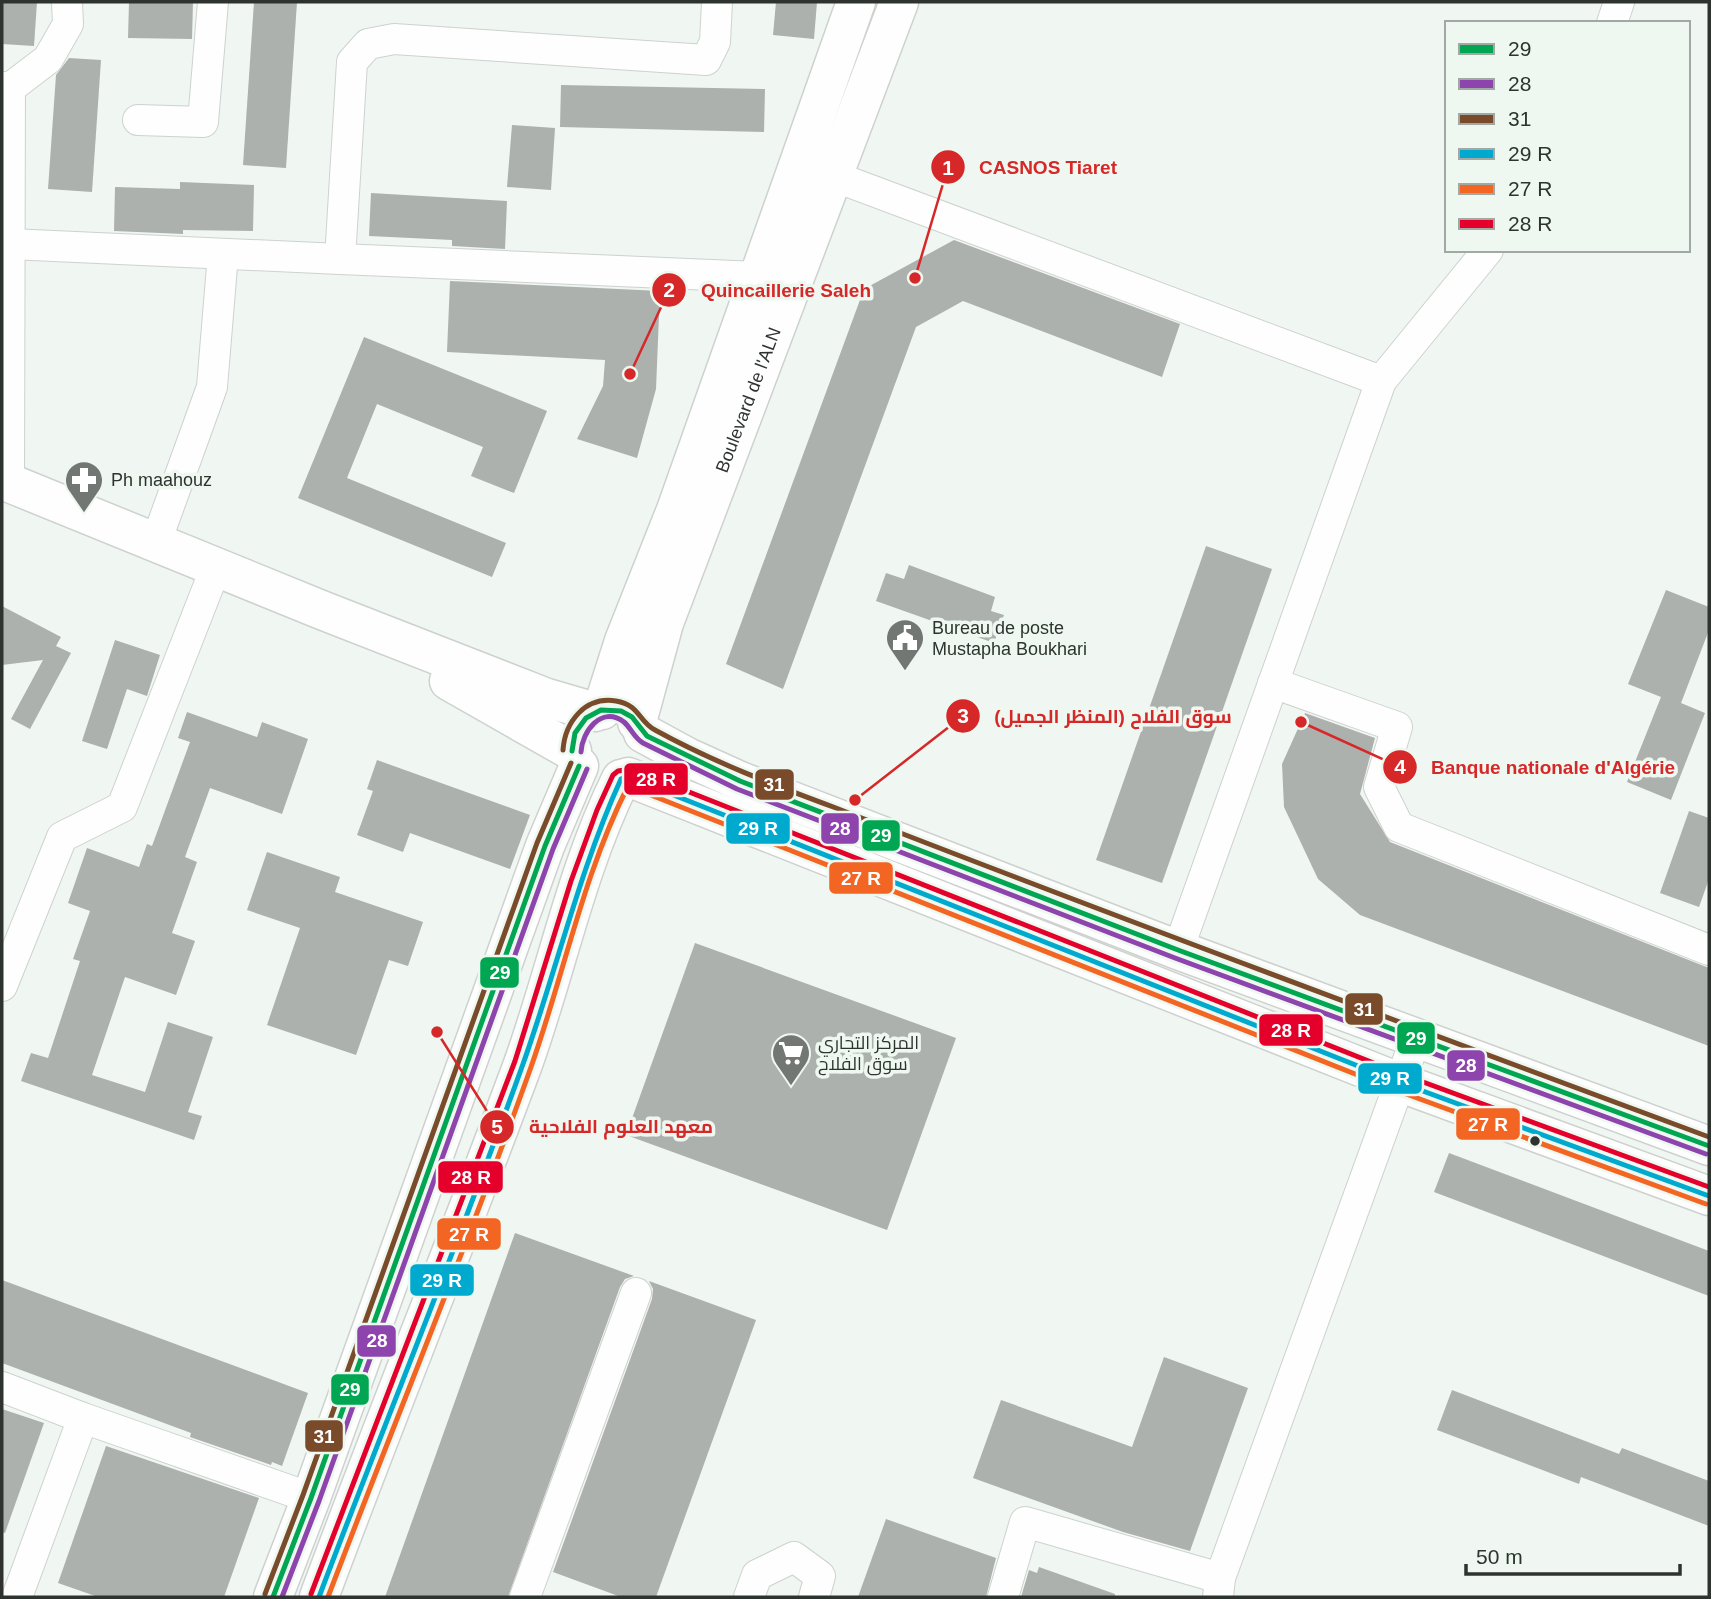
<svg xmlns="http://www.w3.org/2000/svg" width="1711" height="1599" font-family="Helvetica,Cairo,sans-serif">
	<rect width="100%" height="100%" fill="#f0f6f2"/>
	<!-- building -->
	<g fill="#acb1ae">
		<path d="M2,2H37L34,46L2,44Z"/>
		<path d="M129,2H193L192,39L128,38Z"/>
		<path d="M254,2H297L286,168L243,165Z"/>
		<path d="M776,2H817L814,39L773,35Z"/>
		<path d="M69,58L101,60L92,192L48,189L56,75Z"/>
		<path d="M561,85L765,89L764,132L560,127Z"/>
		<path d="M512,125L555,128L551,190L507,187Z"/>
		<path d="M180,182L254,185L253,231L183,230V234L114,231L115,187L180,189Z"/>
		<path d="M371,193L507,201L505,249L452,246V240L369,236Z"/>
		<path d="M954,240L1180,324L1162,377L963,301L916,327L783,689L726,664L864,289Z"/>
		<path d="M450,281L660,291L656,389L637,458L577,439L603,386L605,360L447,352Z"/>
		<path d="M364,337L547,411L514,493L471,476L483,447L377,404L347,478L506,543L492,577L298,498Z"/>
		<path d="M1206,546L1272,569L1162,883L1096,860Z"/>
		<path d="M909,565L995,597L991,611L1004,615L994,643L876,601L886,573L904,579Z"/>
		<path d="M1666,590L1709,607V630L1681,703L1705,713L1671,800L1627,782L1661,697L1628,684Z"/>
		<path d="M2,606L61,637L56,646L71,653L30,729L11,719L43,660L2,665Z"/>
		<path d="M115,640L160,655L147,696L127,689L107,749L82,741Z"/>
		<path d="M187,712L257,737L262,722L308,739L282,814L210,788L185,857L197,862L172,933L195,941L176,995L125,977L92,1075L145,1092L168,1022L213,1037L188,1112L202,1116L194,1140L21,1081L31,1053L48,1058L80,961L73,959L90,911L68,903L87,848L139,867L147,844L152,846L190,742L178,738Z"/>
		<path d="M1305,713L1375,738L1360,794L1390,842L1709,968V1046L1360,915L1318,879L1284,807L1282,764Z"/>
		<path d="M377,760L530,815L510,869L410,833L403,852L357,835L373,791L367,789Z"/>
		<path d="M1689,811L1709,818V879L1699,907L1660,893Z"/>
		<path d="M267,852L340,877L335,892L423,922L408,966L389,960L356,1055L267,1025L300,928L247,910Z"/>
		<path d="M695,943L956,1038L887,1230L626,1135Z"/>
		<path d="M1449,1153L1709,1251V1296L1434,1192Z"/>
		<path d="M515,1233L634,1276L625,1279L620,1287L508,1597H385Z"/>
		<path d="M2,1280L308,1393L282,1466L272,1462L271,1465L190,1437L191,1433L2,1363Z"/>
		<path d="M649,1281L756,1320L656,1597H621L553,1572L652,1299L653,1289Z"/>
		<path d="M1164,1357L1248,1388L1190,1551L1123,1532L973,1478L1001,1400L1132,1447Z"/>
		<path d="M1452,1390L1619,1454L1622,1448L1709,1481V1526L1581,1477L1579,1484L1437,1430Z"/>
		<path d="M2,1409L44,1423L5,1533L2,1532Z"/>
		<path d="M106,1446L259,1498L224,1597H98L58,1583Z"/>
		<path d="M886,1519L996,1558L986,1597H858Z"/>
		<path d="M1039,1567L1115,1594V1597H1021L1029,1570L1037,1573Z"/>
	</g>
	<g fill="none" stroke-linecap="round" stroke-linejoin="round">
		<defs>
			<g id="street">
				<path d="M1612,23L1619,2"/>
				<path d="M2,87L10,88L9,482"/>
				<path d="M10,88L48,59L68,24L67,2"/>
				<path d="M138,120L203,122L213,2"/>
				<path d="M833,176L1381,381"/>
				<path d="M10,244L340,259L352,62L368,44L394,39L706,60L715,42L717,2"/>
				<path d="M340,259L758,277"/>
				<path d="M156,542L212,387L223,254"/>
				<path d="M1273,683L1397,727L1379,787L1399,827L1709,950"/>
				<path d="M1178,950L1381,381L1488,250"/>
				<path d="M2,986L62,837L122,807L216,567"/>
				<path d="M2,1387L83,1418L311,1498"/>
				<path d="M17,1597L83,1418"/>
				<path d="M525,1597L636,1293"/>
				<path d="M749,1597L757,1575L794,1557L820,1576L814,1597"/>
				<path d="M1003,1597L1025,1522L1220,1578"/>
				<path d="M1218,1597L1220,1578L1416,1038"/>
			</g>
			<g id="primary">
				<path d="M2,480L324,611L547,698L595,712"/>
				<path d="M449,681L572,751"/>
				<path d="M602,710L624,641L676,510L856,2"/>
				<path id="s1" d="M637,722L664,623L899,2"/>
				<path d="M643,733L687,757L740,781L1178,950L1709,1146"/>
				<path d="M628,777L1401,1083L1709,1196"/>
				<path d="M273,1597L311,1498L545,846L579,766"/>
				<path d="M319,1597C385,1419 457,1242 523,1064C557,969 576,870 621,779"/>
			</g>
		</defs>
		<!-- street casing -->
		<use href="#street" stroke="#ced2cf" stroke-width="32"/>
		<!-- primary casing -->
		<use href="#primary" stroke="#ced2cf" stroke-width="41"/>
		<!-- street -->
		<use href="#street" stroke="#fdfefd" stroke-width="30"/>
		<!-- primary -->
		<use href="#primary" stroke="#fdfefd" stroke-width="38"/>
		<defs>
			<g id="bus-1">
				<path d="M572,751L575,733L586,718L601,710L621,711L632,717L647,736L740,781L1178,950L1709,1146"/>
				<path d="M273,1597L311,1498L545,846L579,766"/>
			</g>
			<g id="bus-2">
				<path d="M581,752C582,732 601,705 624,722C631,728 634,738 643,743L737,789L1175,958L1706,1154"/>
				<path d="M282,1597L319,1501L553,849L587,769"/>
			</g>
			<g id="bus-3">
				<path d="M563,750C565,722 585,696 616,701C640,705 638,721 655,730C713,762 774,785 836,808C1126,921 1417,1029 1709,1137"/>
				<path d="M265,1594L303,1495L537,843L571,763"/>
			</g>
			<path id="bus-4" d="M319,1597C386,1419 459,1243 523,1064C557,969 579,871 621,779L628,777L1401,1083L1709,1196"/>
			<path id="bus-5" d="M328,1597C395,1420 468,1245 531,1067C564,974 583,875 628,786L1398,1091L1706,1204"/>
			<path id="bus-6" d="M311,1594L515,1061L571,881L597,810L613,775L618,771L631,769L1404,1075L1709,1187"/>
		</defs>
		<!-- bus-1 casing -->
		<use href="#bus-1" stroke="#eef8f1" stroke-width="10"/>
		<!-- bus-2 casing -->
		<use href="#bus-2" stroke="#eef8f1" stroke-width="10"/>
		<!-- bus-3 casing -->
		<use href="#bus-3" stroke="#eef8f1" stroke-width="10"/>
		<!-- bus-4 casing -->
		<use href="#bus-4" stroke="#eef8f1" stroke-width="10"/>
		<!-- bus-5 casing -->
		<use href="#bus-5" stroke="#eef8f1" stroke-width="10"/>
		<!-- bus-6 casing -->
		<use href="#bus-6" stroke="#eef8f1" stroke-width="10"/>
		<!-- bus-1 -->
		<use href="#bus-1" stroke="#00a651" stroke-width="5"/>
		<!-- bus-2 -->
		<use href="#bus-2" stroke="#8e44ad" stroke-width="5"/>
		<!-- bus-3 -->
		<use href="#bus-3" stroke="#7a4b2a" stroke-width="5"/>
		<!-- bus-4 -->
		<use href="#bus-4" stroke="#00a9ce" stroke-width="5"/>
		<!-- bus-5 -->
		<use href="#bus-5" stroke="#f26522" stroke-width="5"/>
		<!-- bus-6 -->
		<use href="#bus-6" stroke="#e4002b" stroke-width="5"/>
	</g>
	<!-- icons -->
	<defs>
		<symbol id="pharmacy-pin" viewBox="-11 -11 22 30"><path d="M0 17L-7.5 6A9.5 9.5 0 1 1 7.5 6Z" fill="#737774" stroke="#eef8f1"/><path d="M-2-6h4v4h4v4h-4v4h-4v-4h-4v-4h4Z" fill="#fff"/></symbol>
		<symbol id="civic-pin" viewBox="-11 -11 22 30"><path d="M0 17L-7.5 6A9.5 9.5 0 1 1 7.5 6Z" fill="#737774" stroke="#eef8f1"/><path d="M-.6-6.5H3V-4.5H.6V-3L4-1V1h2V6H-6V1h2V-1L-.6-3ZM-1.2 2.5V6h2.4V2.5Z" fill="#fff"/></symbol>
		<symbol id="supermarket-pin" viewBox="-11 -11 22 30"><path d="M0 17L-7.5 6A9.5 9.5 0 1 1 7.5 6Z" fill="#737774" stroke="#eef8f1"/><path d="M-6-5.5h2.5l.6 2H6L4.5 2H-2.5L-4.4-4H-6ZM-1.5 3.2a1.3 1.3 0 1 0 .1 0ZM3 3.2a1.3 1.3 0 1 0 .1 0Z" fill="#fff"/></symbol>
	</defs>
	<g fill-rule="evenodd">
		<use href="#pharmacy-pin" x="62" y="458" width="44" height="60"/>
		<use href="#civic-pin" x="883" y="616" width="44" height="60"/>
		<use href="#supermarket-pin" x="769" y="1031" width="44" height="60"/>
	</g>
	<!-- markers -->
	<circle fill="#2f3330" stroke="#eef8f1" stroke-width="2.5" cx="1535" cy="1141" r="6"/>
	<g text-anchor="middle" stroke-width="7" stroke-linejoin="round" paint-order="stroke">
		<!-- street labels -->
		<g font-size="18" fill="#2f3330" stroke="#eef8f1">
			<text dy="6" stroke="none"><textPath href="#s1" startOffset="341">Boulevard de l'ALN</textPath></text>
		</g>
		<!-- poi labels -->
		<g font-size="18" fill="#2f3330" stroke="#eef8f1" text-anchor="start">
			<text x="111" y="486">Ph maahouz</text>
			<text x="932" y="634">Bureau de poste<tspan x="932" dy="21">Mustapha Boukhari</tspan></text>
			<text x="818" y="1049">المركز التجاري<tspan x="818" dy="21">سوق الفلاح</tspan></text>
		</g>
	</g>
	<!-- callouts -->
	<path fill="none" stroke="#d62828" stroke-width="2.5" d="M915 278L948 167M630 374L669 290M855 800L963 716M1301 722L1400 767M437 1032L497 1127"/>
	<g fill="#d62828" stroke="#eef8f1" stroke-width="2.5">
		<circle cx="915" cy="278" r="7"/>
		<circle cx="630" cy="374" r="7"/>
		<circle cx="855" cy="800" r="7"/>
		<circle cx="1301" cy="722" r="7"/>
		<circle cx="437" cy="1032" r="7"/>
		<circle cx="948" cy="167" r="18"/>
		<circle cx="669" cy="290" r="18"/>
		<circle cx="963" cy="716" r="18"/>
		<circle cx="1400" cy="767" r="18"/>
		<circle cx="497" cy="1127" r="18"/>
	</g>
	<g font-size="21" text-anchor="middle" font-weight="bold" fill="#fff">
		<text x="948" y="175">1</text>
		<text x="669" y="297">2</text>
		<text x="963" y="723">3</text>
		<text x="1400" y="774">4</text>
		<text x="497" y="1134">5</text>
	</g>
	<g font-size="19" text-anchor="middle" font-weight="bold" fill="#d62828" stroke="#eef8f1" stroke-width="7" stroke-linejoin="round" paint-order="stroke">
		<text x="1048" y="174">CASNOS Tiaret</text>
		<text x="786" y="297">Quincaillerie Saleh</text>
		<text x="1113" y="723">سوق الفلاح (المنظر الجميل)</text>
		<text x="1553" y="774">Banque nationale d'Algérie</text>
		<text x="621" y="1133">معهد العلوم الفلاحية</text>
	</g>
	<g stroke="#eef8f1" stroke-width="2.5">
		<rect x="623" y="762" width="66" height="34" rx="7" fill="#e4002b"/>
		<rect x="754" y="768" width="41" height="33" rx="7" fill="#7a4b2a"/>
		<rect x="725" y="812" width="66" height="33" rx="7" fill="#00a9ce"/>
		<rect x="820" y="812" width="40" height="33" rx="7" fill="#8e44ad"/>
		<rect x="861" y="819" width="40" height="33" rx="7" fill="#00a651"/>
		<rect x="828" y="861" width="66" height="34" rx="7" fill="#f26522"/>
		<rect x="479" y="956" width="41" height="33" rx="7" fill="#00a651"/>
		<rect x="1344" y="992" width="40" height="34" rx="7" fill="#7a4b2a"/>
		<rect x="1258" y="1013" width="66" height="34" rx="7" fill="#e4002b"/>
		<rect x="1396" y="1021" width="40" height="34" rx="7" fill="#00a651"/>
		<rect x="1446" y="1049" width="40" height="33" rx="7" fill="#8e44ad"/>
		<rect x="1357" y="1062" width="66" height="33" rx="7" fill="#00a9ce"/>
		<rect x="1455" y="1107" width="66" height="34" rx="7" fill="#f26522"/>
		<rect x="437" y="1160" width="67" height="34" rx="7" fill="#e4002b"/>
		<rect x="436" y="1217" width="66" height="34" rx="7" fill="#f26522"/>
		<rect x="409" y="1263" width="66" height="34" rx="7" fill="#00a9ce"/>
		<rect x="356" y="1324" width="41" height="34" rx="7" fill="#8e44ad"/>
		<rect x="330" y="1373" width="40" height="33" rx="7" fill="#00a651"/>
		<rect x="304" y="1419" width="40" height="34" rx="7" fill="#7a4b2a"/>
	</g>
	<g font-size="19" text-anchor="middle" font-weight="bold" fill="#fff">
		<text x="656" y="786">28 R</text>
		<text x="774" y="791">31</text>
		<text x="758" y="835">29 R</text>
		<text x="840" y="835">28</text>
		<text x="881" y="842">29</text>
		<text x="861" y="885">27 R</text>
		<text x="500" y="979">29</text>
		<text x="1364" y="1016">31</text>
		<text x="1291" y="1037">28 R</text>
		<text x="1416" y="1045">29</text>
		<text x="1466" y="1072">28</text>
		<text x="1390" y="1085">29 R</text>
		<text x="1488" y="1131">27 R</text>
		<text x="471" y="1184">28 R</text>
		<text x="469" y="1241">27 R</text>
		<text x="442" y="1287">29 R</text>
		<text x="377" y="1347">28</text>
		<text x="350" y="1396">29</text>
		<text x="324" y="1443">31</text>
	</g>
	<!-- border -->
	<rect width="1711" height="1599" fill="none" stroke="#2f3330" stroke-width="7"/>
	<!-- legend -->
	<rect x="1445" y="21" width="245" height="231" fill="#eef8f1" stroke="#a2a9a4" stroke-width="2"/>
	<rect x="1459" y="44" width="35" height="10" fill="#00a651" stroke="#a2a9a4" stroke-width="2"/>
	<text x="1508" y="56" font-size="21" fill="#2f3330">29</text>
	<rect x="1459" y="79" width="35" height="10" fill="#8e44ad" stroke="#a2a9a4" stroke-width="2"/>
	<text x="1508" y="91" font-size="21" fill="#2f3330">28</text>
	<rect x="1459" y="114" width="35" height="10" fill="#7a4b2a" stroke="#a2a9a4" stroke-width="2"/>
	<text x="1508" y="126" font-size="21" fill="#2f3330">31</text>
	<rect x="1459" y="149" width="35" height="10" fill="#00a9ce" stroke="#a2a9a4" stroke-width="2"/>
	<text x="1508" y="161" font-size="21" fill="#2f3330">29 R</text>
	<rect x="1459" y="184" width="35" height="10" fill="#f26522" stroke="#a2a9a4" stroke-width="2"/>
	<text x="1508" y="196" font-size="21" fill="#2f3330">27 R</text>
	<rect x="1459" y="219" width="35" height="10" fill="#e4002b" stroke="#a2a9a4" stroke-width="2"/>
	<text x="1508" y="231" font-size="21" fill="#2f3330">28 R</text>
	<!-- scale -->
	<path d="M1466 1564v10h214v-10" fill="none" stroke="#2f3330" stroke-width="3.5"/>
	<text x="1476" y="1564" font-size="21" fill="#2f3330" stroke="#eef8f1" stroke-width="5" paint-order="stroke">50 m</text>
</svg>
